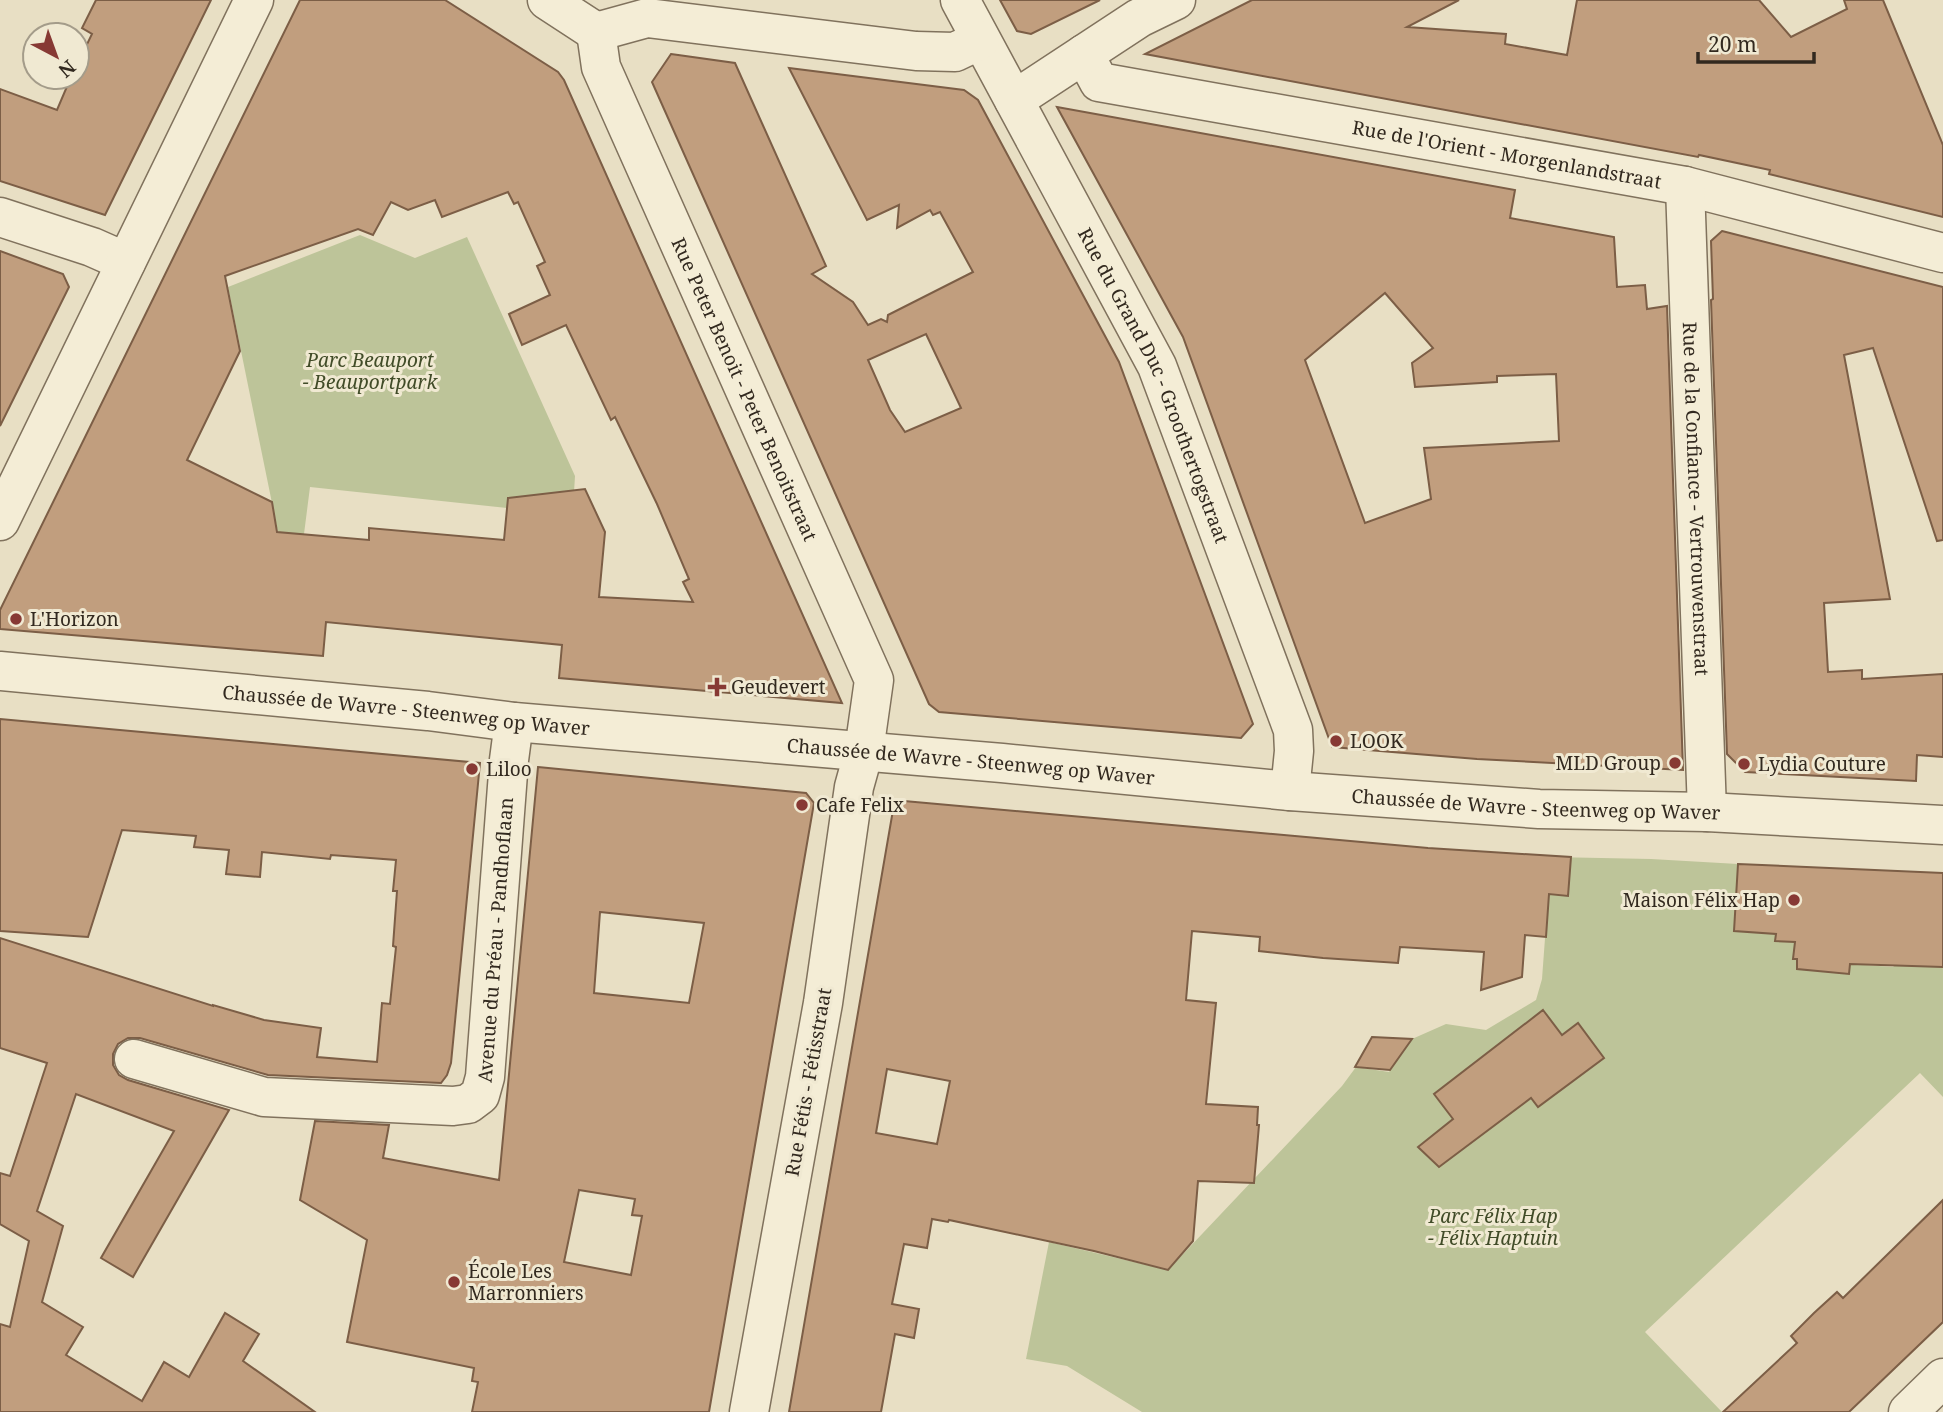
<svg xmlns="http://www.w3.org/2000/svg" width="1943" height="1412" font-family="'Noto Serif',serif">
	<rect width="100%" height="100%" fill="#e8dfc4"/>
	<!-- green -->
	<g fill="#bdc499">
		<path d="M360,235L415,258L467,237L575,476L573,508H507L310,487L304,534L283,557L228,287Z"/>
		<path d="M1551,857L1651,859L1738,864L1776,934V941L1795,942L1794,959H1797V969L1849,974L1850,964L1893,967L1925,941L1924,967H1943V1097L1920,1073L1645,1332L1722,1412H1142L1067,1366L1026,1359L1049,1242L1168,1270L1342,1086L1356,1067L1389,1072L1412,1039L1446,1024L1486,1030L1536,1000L1542,979Z"/>
	</g>
	<!-- building -->
	<g fill="#c19e7e" stroke="#7c5e46" stroke-width="2" fill-rule="evenodd">
		<path d="M96,0H211L105,215L0,181V89L57,110L71,77H77V65L92,34L82,28Z"/>
		<path d="M300,0H445L558,72L564,80L842,703L559,678L562,645L326,622L323,656L0,629V610ZM508,192L514,204L518,202L545,262L537,266L550,295L509,314L522,345L566,325L611,420L615,417L657,504L689,579L683,582L693,602L599,597L605,532L585,489L508,498L504,540L369,528V540L277,532L272,502L187,460L240,351L225,276L358,229L373,235L391,202L408,210L435,200L442,217Z"/>
		<path d="M1000,0H1100L1031,34L1017,31Z"/>
		<path d="M1252,0H1459L1407,27L1506,34L1505,44L1567,55L1577,0H1759L1791,37L1847,9L1844,0H1883L1943,145V217L1769,174L1770,170L1699,155L1698,157L1145,54Z"/>
		<path d="M671,54L735,63L826,266L812,274L853,302L868,325L881,319L887,322L888,315L973,272L940,212L933,215L930,210L897,228L899,205L867,220L789,68L964,90L978,100L1119,362L1253,724L1241,738L939,712L929,704L652,82ZM926,334L961,408L905,432L890,410L868,360Z"/>
		<path d="M1057,107L1515,190L1510,218L1614,237L1617,287L1645,285L1647,309L1667,306L1683,770L1477,759L1332,747L1183,337ZM1385,293L1433,348L1412,363L1415,387L1497,382V376L1556,374L1559,441L1424,448L1431,499L1365,523L1305,360Z"/>
		<path d="M1722,231L1943,287V540L1937,541L1873,348L1844,355L1890,599L1824,603L1828,672L1862,670V679L1943,674V757L1917,755L1916,781L1745,772L1727,754L1711,300L1713,299L1711,241Z"/>
		<path d="M0,251L63,274L69,287L0,426Z"/>
		<path d="M0,719L480,763L451,1063L447,1075L441,1083L268,1075L140,1038H128L118,1044L113,1054V1065L119,1075L128,1080L229,1110L133,1277L101,1258L174,1131L76,1094L37,1211L63,1226L42,1302L83,1327L66,1355L142,1401L164,1362L189,1377L225,1313L259,1334L243,1361L315,1412H0V1324L10,1327L29,1241L0,1224V1173L10,1176L47,1063L0,1048V938L213,1006V1005L264,1020L321,1028L317,1057L377,1062L382,1003L390,1004L396,947L393,946L397,891H393L396,860L331,855L330,859L262,852L260,877L226,874L229,850L194,847L196,836L122,830L88,937L0,931Z"/>
		<path d="M538,767L806,793L814,803L709,1412H472L478,1382L472,1381L474,1368L347,1342L367,1240L300,1200L315,1121L389,1125L383,1158L499,1180ZM600,912L704,923L689,1003L594,993ZM579,1190L635,1199L632,1215L642,1216L631,1275L564,1262Z"/>
		<path d="M904,801L1428,848L1571,857L1568,896L1549,894L1546,937L1525,935L1522,977L1481,990L1484,952L1400,947L1398,963L1323,958L1259,951L1260,937L1192,931L1186,1000L1216,1003L1206,1104L1258,1107L1257,1125H1259L1254,1183L1198,1181L1193,1241L1168,1270L1094,1251L949,1220L948,1222L932,1219L927,1248L904,1244L892,1304L919,1309L914,1338L895,1334L881,1412H789L893,810ZM887,1069L950,1081L937,1144L876,1133Z"/>
		<path d="M1738,864L1943,873V967L1850,964L1849,974L1797,969V959H1793L1795,942L1775,941L1776,934L1734,931Z"/>
		<path d="M1543,1010L1562,1035L1578,1023L1604,1058L1538,1107L1531,1098L1439,1167L1418,1147L1453,1119L1434,1094Z"/>
		<path d="M1372,1037L1412,1039L1390,1070L1355,1067Z"/>
		<path d="M1943,1200V1322L1849,1412H1723L1797,1343L1791,1336L1814,1313L1837,1292L1843,1298Z"/>
	</g>
	<g fill="none" stroke-linecap="round" stroke-linejoin="round">
		<defs>
			<g id="minor">
				<path d="M547,0L596,32"/>
				<path id="s1" d="M960,0L1157,366L1293,730L1294,751L1290,791"/>
				<path id="s2" d="M596,32L601,67L874,680L864,751L854,787L823,1003L749,1412"/>
				<path d="M596,32L647,18L916,51L955,52L980,40"/>
				<path id="s3" d="M1084,54L1099,82L1685,186L1943,253"/>
				<path d="M1014,100L1139,18L1176,0"/>
				<path id="s4" d="M1685,186L1707,812"/>
				<path d="M0,217L92,247L126,262"/>
				<path d="M0,521L254,0"/>
				<path id="s5" d="M134,1059L264,1097L453,1106L468,1104L480,1095L485,1077L509,760L514,722"/>
				<path d="M1908,1412L1943,1378"/>
			</g>
			<g id="tertiary">
				<path id="s6" d="M0,671L428,711L514,722L1002,763L1290,791L1539,809L1707,812L1943,825"/>
			</g>
		</defs>
		<!-- minor casing -->
		<use href="#minor" stroke="#80725d" stroke-width="41"/>
		<!-- tertiary casing -->
		<use href="#tertiary" stroke="#80725d" stroke-width="41"/>
		<!-- minor -->
		<use href="#minor" stroke="#f4edd6" stroke-width="38"/>
		<!-- tertiary -->
		<use href="#tertiary" stroke="#f4edd6" stroke-width="38"/>
	</g>
	<!-- markers -->
	<g fill="#873934" stroke="#f0e9d2" stroke-width="2.5">
		<circle cx="16" cy="619" r="7"/>
		<path d="M713.5 676.5h7v7h7v7h-7v7h-7v-7h-7v-7h7z"/>
		<circle cx="1336" cy="741" r="7"/>
		<circle cx="1675" cy="763" r="7"/>
		<circle cx="1744" cy="764" r="7"/>
		<circle cx="472" cy="769" r="7"/>
		<circle cx="802" cy="805" r="7"/>
		<circle cx="1794" cy="900" r="7"/>
		<circle cx="454" cy="1282" r="7"/>
	</g>
	<g text-anchor="middle" stroke-width="6" stroke-linejoin="round" paint-order="stroke">
		<!-- street labels -->
		<g font-size="19" fill="#32291f" stroke="#f0e9d2">
			<text dy="7" stroke="none"><textPath href="#s3" startOffset="446">Rue de l'Orient - Morgenlandstraat</textPath></text>
			<text dy="7" stroke="none"><textPath href="#s1" startOffset="432">Rue du Grand Duc - Groothertogstraat</textPath></text>
			<text dy="7" stroke="none"><textPath href="#s2" startOffset="388">Rue Peter Benoit - Peter Benoitstraat</textPath></text>
			<text dy="7" stroke="none"><textPath href="#s4" startOffset="313">Rue de la Confiance - Vertrouwenstraat</textPath></text>
			<text dy="7" stroke="none"><textPath href="#s6" startOffset="408">Chaussée de Wavre - Steenweg op Waver</textPath></text>
			<text dy="7" stroke="none"><textPath href="#s6" startOffset="975">Chaussée de Wavre - Steenweg op Waver</textPath></text>
			<text dy="7" stroke="none"><textPath href="#s6" startOffset="1542">Chaussée de Wavre - Steenweg op Waver</textPath></text>
			<text dy="7" stroke="none"><textPath href="#s5" startOffset="511">Avenue du Préau - Pandhoflaan</textPath></text>
			<text transform="translate(808 1082) rotate(-80)" y="7">Rue Fétis - Fétisstraat</text>
		</g>
		<!-- park labels -->
		<g font-size="19" font-style="italic" fill="#414c28" stroke="#f0e9d2">
			<text x="370" y="367">Parc Beauport<tspan x="370" dy="22">- Beauportpark</tspan></text>
			<text x="1493" y="1223">Parc Félix Hap<tspan x="1493" dy="22">- Félix Haptuin</tspan></text>
		</g>
		<!-- poi labels -->
		<g font-size="19" fill="#32291f" stroke="#f0e9d2" text-anchor="start">
			<text x="30" y="626">L'Horizon</text>
			<text x="731" y="694">Geudevert</text>
			<text x="1350" y="748">LOOK</text>
			<text x="1661" y="770" text-anchor="end">MLD Group</text>
			<text x="1758" y="771">Lydia Couture</text>
			<text x="486" y="776">Liloo</text>
			<text x="816" y="812">Cafe Felix</text>
			<text x="1780" y="907" text-anchor="end">Maison Félix Hap</text>
			<text x="468" y="1278">École Les<tspan x="468" dy="22">Marronniers</tspan></text>
		</g>
	</g>
	<!-- north arrow -->
	<g transform="translate(56 56) rotate(139)"><circle r="33" fill="#f0e9d2" stroke="#a49c8a" stroke-width="2"/>
	<path d="M0-5L12 26L0 18L-12 26Z" fill="#873934"/>
	<text y="-10" font-size="19" font-weight="bold" text-anchor="middle" fill="#32291f">N</text>
	</g>
	<!-- scale -->
	<path d="M1698 52v10h116v-10" fill="none" stroke="#32291f" stroke-width="3.5"/>
	<text x="1708" y="52" font-size="21" fill="#32291f" stroke="#f0e9d2" stroke-width="5" paint-order="stroke">20 m</text>
</svg>
